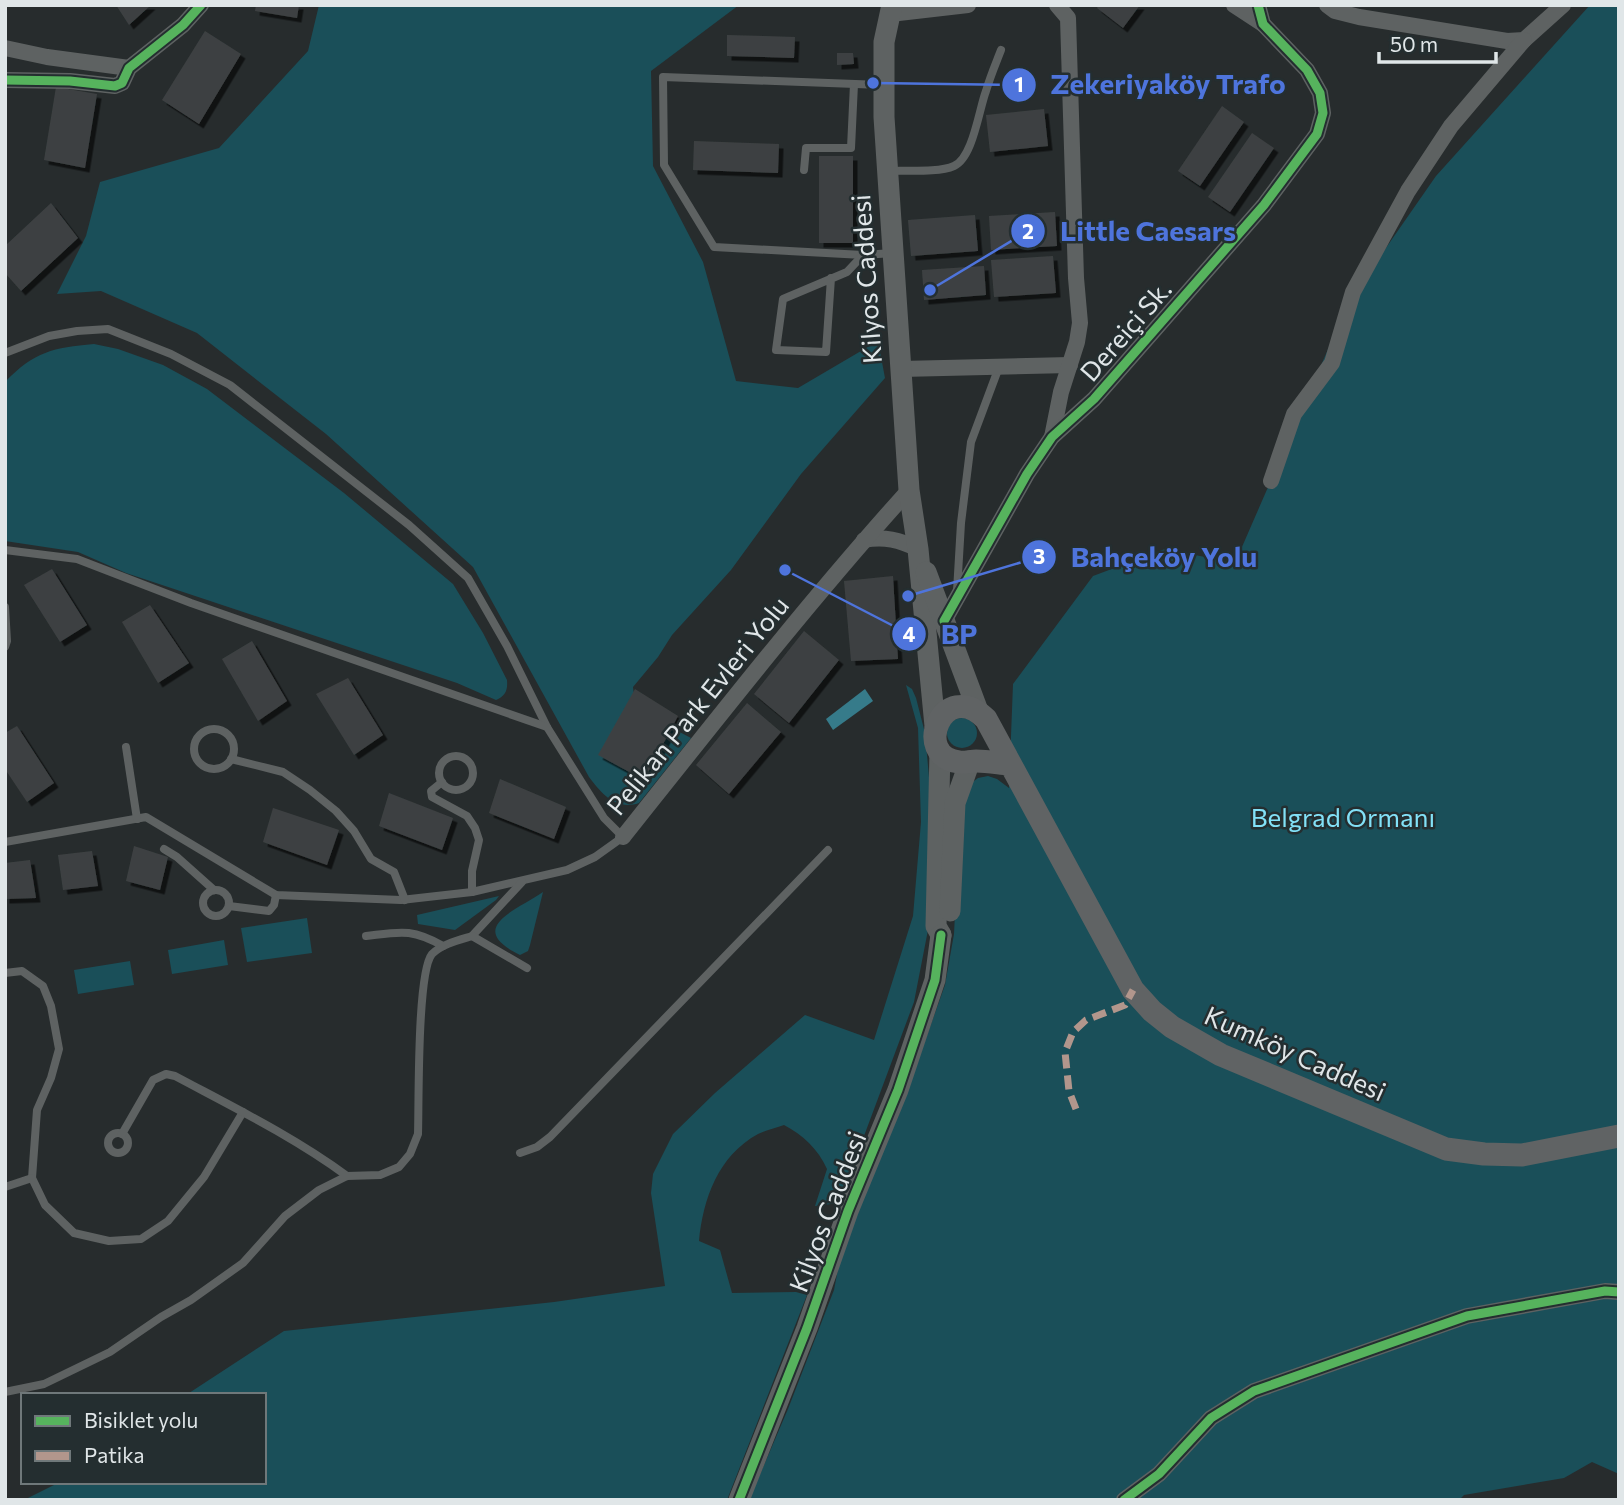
<svg xmlns="http://www.w3.org/2000/svg" width="1624" height="1505" font-family="Commissioner,sans-serif">
	<defs>
		<filter id="shadow"><feDropShadow dx="4.5" dy="4.5" stdDeviation="0" flood-color="#0009"/></filter>
	</defs>
	<rect width="100%" height="100%" fill="#272c2d"/>
	<!-- green -->
	<g fill="#1a4f59">
		<path d="M319,5H739L651,71L653,166L703,262L736,381L798,388L878,341L885,378L801,474L731,570L672,635L658,657L633,687L644,780L672,728L691,738L639,803C616,811 601,793 589,777L473,567L326,434L197,333L101,291L57,294L86,236L100,182L219,148L308,51Z"/>
		<path d="M1590,5H1619V1474L1592,1462L1564,1478L1464,1495L1459,1500H749L788,1409L834,1290L843,1243L899,1114L945,985L954,934L960,809L970,784L978,778L988,776L997,779L1009,788L1013,684L1093,576L1165,549L1235,563L1349,301L1436,176Z"/>
		<path d="M94,344L118,349L163,365L207,389L344,493L453,584L483,633L507,680C508,691 505,696 496,700L457,683L126,573L78,552L5,541V382C35,351 53,348 94,344Z"/>
		<path d="M906,685L912,689L916,698L925,733L930,788L928,930L914,1002L839,1203L815,1206L827,1169C818,1149 803,1135 784,1125C776,1128 766,1130 758,1134C718,1156 703,1199 699,1241L720,1250L732,1293L796,1292L807,1295L727,1500H24L60,1482H264V1395H186L284,1331L554,1302L665,1286L651,1193L653,1174L673,1134L715,1093L805,1015L874,1040L913,916L921,822L918,728Z"/>
		<circle cx="962" cy="733" r="15"/>
		<path d="M543,892L530,945L528,951L520,955C465,928 515,911 543,892Z"/>
		<path d="M499,896L496,900L455,930L418,924L417,915Z"/>
		<path d="M307,918L312,953L247,962L241,928Z"/>
		<path d="M224,940L228,965L172,974L168,950Z"/>
		<path d="M130,961L134,985L78,994L74,970Z"/>
	</g>
	<!-- water -->
	<path fill="#367b8a" d="M865,689L873,701L833,730L826,719Z"/>
	<!-- building -->
	<g fill="#3d4142" filter="url(#shadow)">
		<path d="M116,5H151L129,25Z"/>
		<path d="M256,5H299L297,18L255,11Z"/>
		<path d="M1099,5H1140L1123,28L1097,8Z"/>
		<path d="M205,31L241,54L199,124L162,100Z"/>
		<path d="M727,35L795,37L794,58L727,56Z"/>
		<path d="M837,53H853L854,64L837,65Z"/>
		<path d="M56,87L97,94L85,168L44,160Z"/>
		<path d="M1222,106L1244,122L1200,186L1178,171Z"/>
		<path d="M1044,109L1048,146L990,152L986,115Z"/>
		<path d="M1252,133L1274,148L1230,212L1208,197Z"/>
		<path d="M694,141L779,144L778,173L693,170Z"/>
		<rect x="819" y="156" width="34" height="87"/>
		<path d="M51,203L78,238L21,291L5,273V246Z"/>
		<path d="M1055,212L1057,246L991,250L989,216Z"/>
		<path d="M975,215L978,251L911,256L908,220Z"/>
		<path d="M1053,256L1056,293L994,297L991,260Z"/>
		<path d="M984,266L986,295L924,300L922,270Z"/>
		<path d="M52,569L87,625L60,642L24,585Z"/>
		<path d="M893,576L898,659L851,661L844,581Z"/>
		<path d="M150,605L189,663L158,683L122,622Z"/>
		<path d="M804,631L839,660L789,723L754,694Z"/>
		<path d="M252,641L287,701L258,721L222,659Z"/>
		<path d="M348,678L383,735L354,755L316,694Z"/>
		<path d="M635,689L678,716L644,780L598,755Z"/>
		<path d="M747,703L781,732L729,794L696,765Z"/>
		<path d="M17,726L54,783L27,802L5,769V733Z"/>
		<path d="M500,779L566,807L554,839L489,813Z"/>
		<path d="M389,793L453,818L442,850L379,826Z"/>
		<path d="M273,808L339,830L327,865L263,842Z"/>
		<path d="M134,846L168,857L160,890L126,881Z"/>
		<path d="M92,851L98,886L63,890L58,855Z"/>
		<path d="M30,860L36,898L5,899V863Z"/>
	</g>
	<g fill="none" stroke-linecap="round" stroke-linejoin="round">
		<!-- service -->
		<g stroke="#5e6262" stroke-width="8">
			<path d="M804,170L806,148H851L854,84"/>
			<path d="M888,171C906,170 938,173 954,166C973,158 979,109 986,91C990,77 996,63 1001,50"/>
			<path d="M863,255L714,247L664,165L663,77L882,85"/>
			<path d="M831,278L826,352L776,350L783,299L847,272L863,255L893,253"/>
			<path d="M5,353L49,336L77,331L108,329L171,354L230,385L409,525L468,578L507,646L547,727"/>
			<path d="M5,550L77,559L191,603L547,727L604,818L623,837L595,857L567,870L472,892L401,900L276,895L146,817L5,842"/>
			<path d="M957,591L961,523L971,442L999,367"/>
			<path d="M5,607L7,641L5,647"/>
			<circle cx="214" cy="749" r="20"/>
			<path d="M126,747L137,819"/>
			<circle cx="456" cy="773" r="17"/>
			<path d="M231,759L283,772L310,790L336,811L354,831L371,859L394,872L405,900"/>
			<path d="M442,782L431,791L432,797L467,816L475,828L479,840L472,871V892"/>
			<path d="M164,849L177,857L214,890"/>
			<circle cx="216" cy="903" r="13"/>
			<path d="M229,906L269,911L274,905L276,895"/>
			<path d="M366,936C400,932 411,928 443,946"/>
			<path d="M472,936L522,882"/>
			<path d="M5,973L22,971L43,986L51,1006L59,1049L51,1078L37,1110L32,1178L45,1205L74,1233L109,1241L141,1239L168,1221L204,1177L243,1112"/>
			<circle cx="118" cy="1143" r="10"/>
			<path d="M122,1134L153,1080L166,1074L175,1076C233,1107 294,1137 347,1176"/>
			<path d="M520,1153L537,1147L550,1137L828,850"/>
			<path d="M5,1187L32,1178"/>
			<path d="M5,1392L44,1384L110,1352L161,1317L191,1300L243,1263L285,1216L319,1190L347,1176L380,1175L399,1167L410,1154L418,1134C419,1103 417,972 432,954C442,944 459,940 472,936L527,968"/>
		</g>
		<!-- minor -->
		<g stroke="#5e6262" stroke-width="16">
			<path d="M1234,5L1263,24"/>
			<path d="M1327,5L1335,11L1359,17L1507,41L1524,40L1563,5"/>
			<path d="M890,14L968,5"/>
			<path d="M5,48L47,57L129,68"/>
			<path d="M5,80L70,81L115,86L122,83L129,68L183,25L201,5"/>
			<path d="M901,369L1070,365"/>
			<path d="M1052,437L1061,392L1077,342L1080,323L1076,278L1068,18L1057,5"/>
			<path d="M1271,481L1294,414L1332,363L1353,292L1408,191L1451,126L1524,40"/>
			<path d="M864,540C884,536 900,540 918,549"/>
			<path d="M944,621L1027,474L1052,437L1094,399L1264,205L1317,134L1323,113L1320,93L1307,70L1263,24L1258,5"/>
			<path d="M623,837C716,720 809,601 909,490"/>
			<path d="M1124,1500L1159,1474L1211,1418L1254,1391L1467,1316L1605,1291L1619,1292"/>
		</g>
		<!-- tertiary -->
		<g stroke="#5e6262" stroke-width="21">
			<path d="M892,5L884,42V117L909,490L918,549L935,726"/>
			<path d="M926,572L978,711"/>
			<path d="M940,751L936,926L941,935"/>
			<path d="M950,911L955,803L970,761"/>
			<path d="M739,1500L807,1328L848,1211L898,1090L935,980L941,935"/>
		</g>
		<!-- secondary -->
		<path stroke="#606364" stroke-width="23" d="M1009,764C998,763 987,761 976,761C971,761 964,763 959,762C911,757 943,676 986,719L1133,990L1152,1011L1172,1027L1221,1055L1446,1149L1484,1154L1522,1155L1619,1136"/>
		<!-- quiet -->
		<path stroke="#b2968c" stroke-width="7" stroke-dasharray="14 7" stroke-linecap="butt" d="M1076,1109L1069,1091L1065,1052L1073,1032L1086,1020L1125,1005L1133,990"/>
		<defs>
			<g id="cycleway">
				<path d="M5,80L70,81L115,86L122,83L129,68L183,25L201,5"/>
				<path d="M944,621L1027,474L1052,437L1094,399L1264,205L1317,134L1323,113L1320,93L1307,70L1263,24L1258,5"/>
				<path d="M739,1500L807,1328L848,1211L898,1090L935,980L941,935"/>
				<path d="M1124,1500L1159,1474L1211,1418L1254,1391L1467,1316L1605,1291L1619,1292"/>
			</g>
		</defs>
		<!-- cycleway casing -->
		<use href="#cycleway" stroke="#242e30" stroke-width="13"/>
		<!-- cycleway -->
		<use href="#cycleway" stroke="#56b35d" stroke-width="9"/>
	</g>
	<g text-anchor="middle" stroke-width="5" stroke-linejoin="round" paint-order="stroke">
		<!-- street labels -->
		<g font-size="26" fill="#e0e6e8" stroke="#242e30">
			<text transform="translate(867 279) rotate(-94)" y="9">Kilyos Caddesi</text>
			<text transform="translate(1126 331) rotate(-49)" y="9">Dereiçi Sk.</text>
			<text transform="translate(698 706) rotate(-51)" y="9">Pelikan Park Evleri Yolu</text>
			<text transform="translate(1295 1054) rotate(24)" y="9">Kumköy Caddesi</text>
			<text transform="translate(828 1212) rotate(-69)" y="9">Kilyos Caddesi</text>
		</g>
		<!-- park labels -->
		<g font-size="26" fill="#82e1f7" stroke="#242e30">
			<text x="1343" y="827">Belgrad Ormanı</text>
		</g>
	</g>
	<!-- callouts -->
	<path fill="none" stroke="#4e74dc" stroke-width="2.5" d="M873 83L1019 85M930 290L1028 231M908 596L1039 557M785 570L909 634"/>
	<g fill="#4e74dc" stroke="#242e30" stroke-width="2.5">
		<circle cx="873" cy="83" r="7"/>
		<circle cx="930" cy="290" r="7"/>
		<circle cx="908" cy="596" r="7"/>
		<circle cx="785" cy="570" r="7"/>
		<circle cx="1019" cy="85" r="18"/>
		<circle cx="1028" cy="231" r="18"/>
		<circle cx="1039" cy="557" r="18"/>
		<circle cx="909" cy="634" r="18"/>
	</g>
	<g font-size="21" text-anchor="middle" font-weight="bold" fill="#fff">
		<text x="1019" y="92">1</text>
		<text x="1028" y="239">2</text>
		<text x="1039" y="564">3</text>
		<text x="909" y="642">4</text>
	</g>
	<g font-size="28" text-anchor="middle" font-weight="bold" fill="#4e74dc" stroke="#242e30" stroke-width="5" stroke-linejoin="round" paint-order="stroke">
		<text x="1168" y="94">Zekeriyaköy Trafo</text>
		<text x="1148" y="241">Little Caesars</text>
		<text x="1164" y="567">Bahçeköy Yolu</text>
		<text x="959" y="644">BP</text>
	</g>
	<!-- border -->
	<rect width="1624" height="1505" fill="none" stroke="#e0e6e8" stroke-width="14"/>
	<!-- legend -->
	<rect x="21" y="1393" width="245" height="91" fill="#242e30" stroke="#6f787a" stroke-width="2"/>
	<rect x="35" y="1416" width="35" height="10" fill="#56b35d" stroke="#6f787a" stroke-width="2"/>
	<text x="84" y="1428" font-size="21" fill="#e0e6e8">Bisiklet yolu</text>
	<rect x="35" y="1451" width="35" height="10" fill="#b2968c" stroke="#6f787a" stroke-width="2"/>
	<text x="84" y="1463" font-size="21" fill="#e0e6e8">Patika</text>
	<!-- scale -->
	<path d="M1379 52v10h117v-10" fill="none" stroke="#e0e6e8" stroke-width="3.5"/>
	<text x="1390" y="52" font-size="21" fill="#e0e6e8" stroke="#242e30" stroke-width="5" paint-order="stroke">50 m</text>
</svg>
